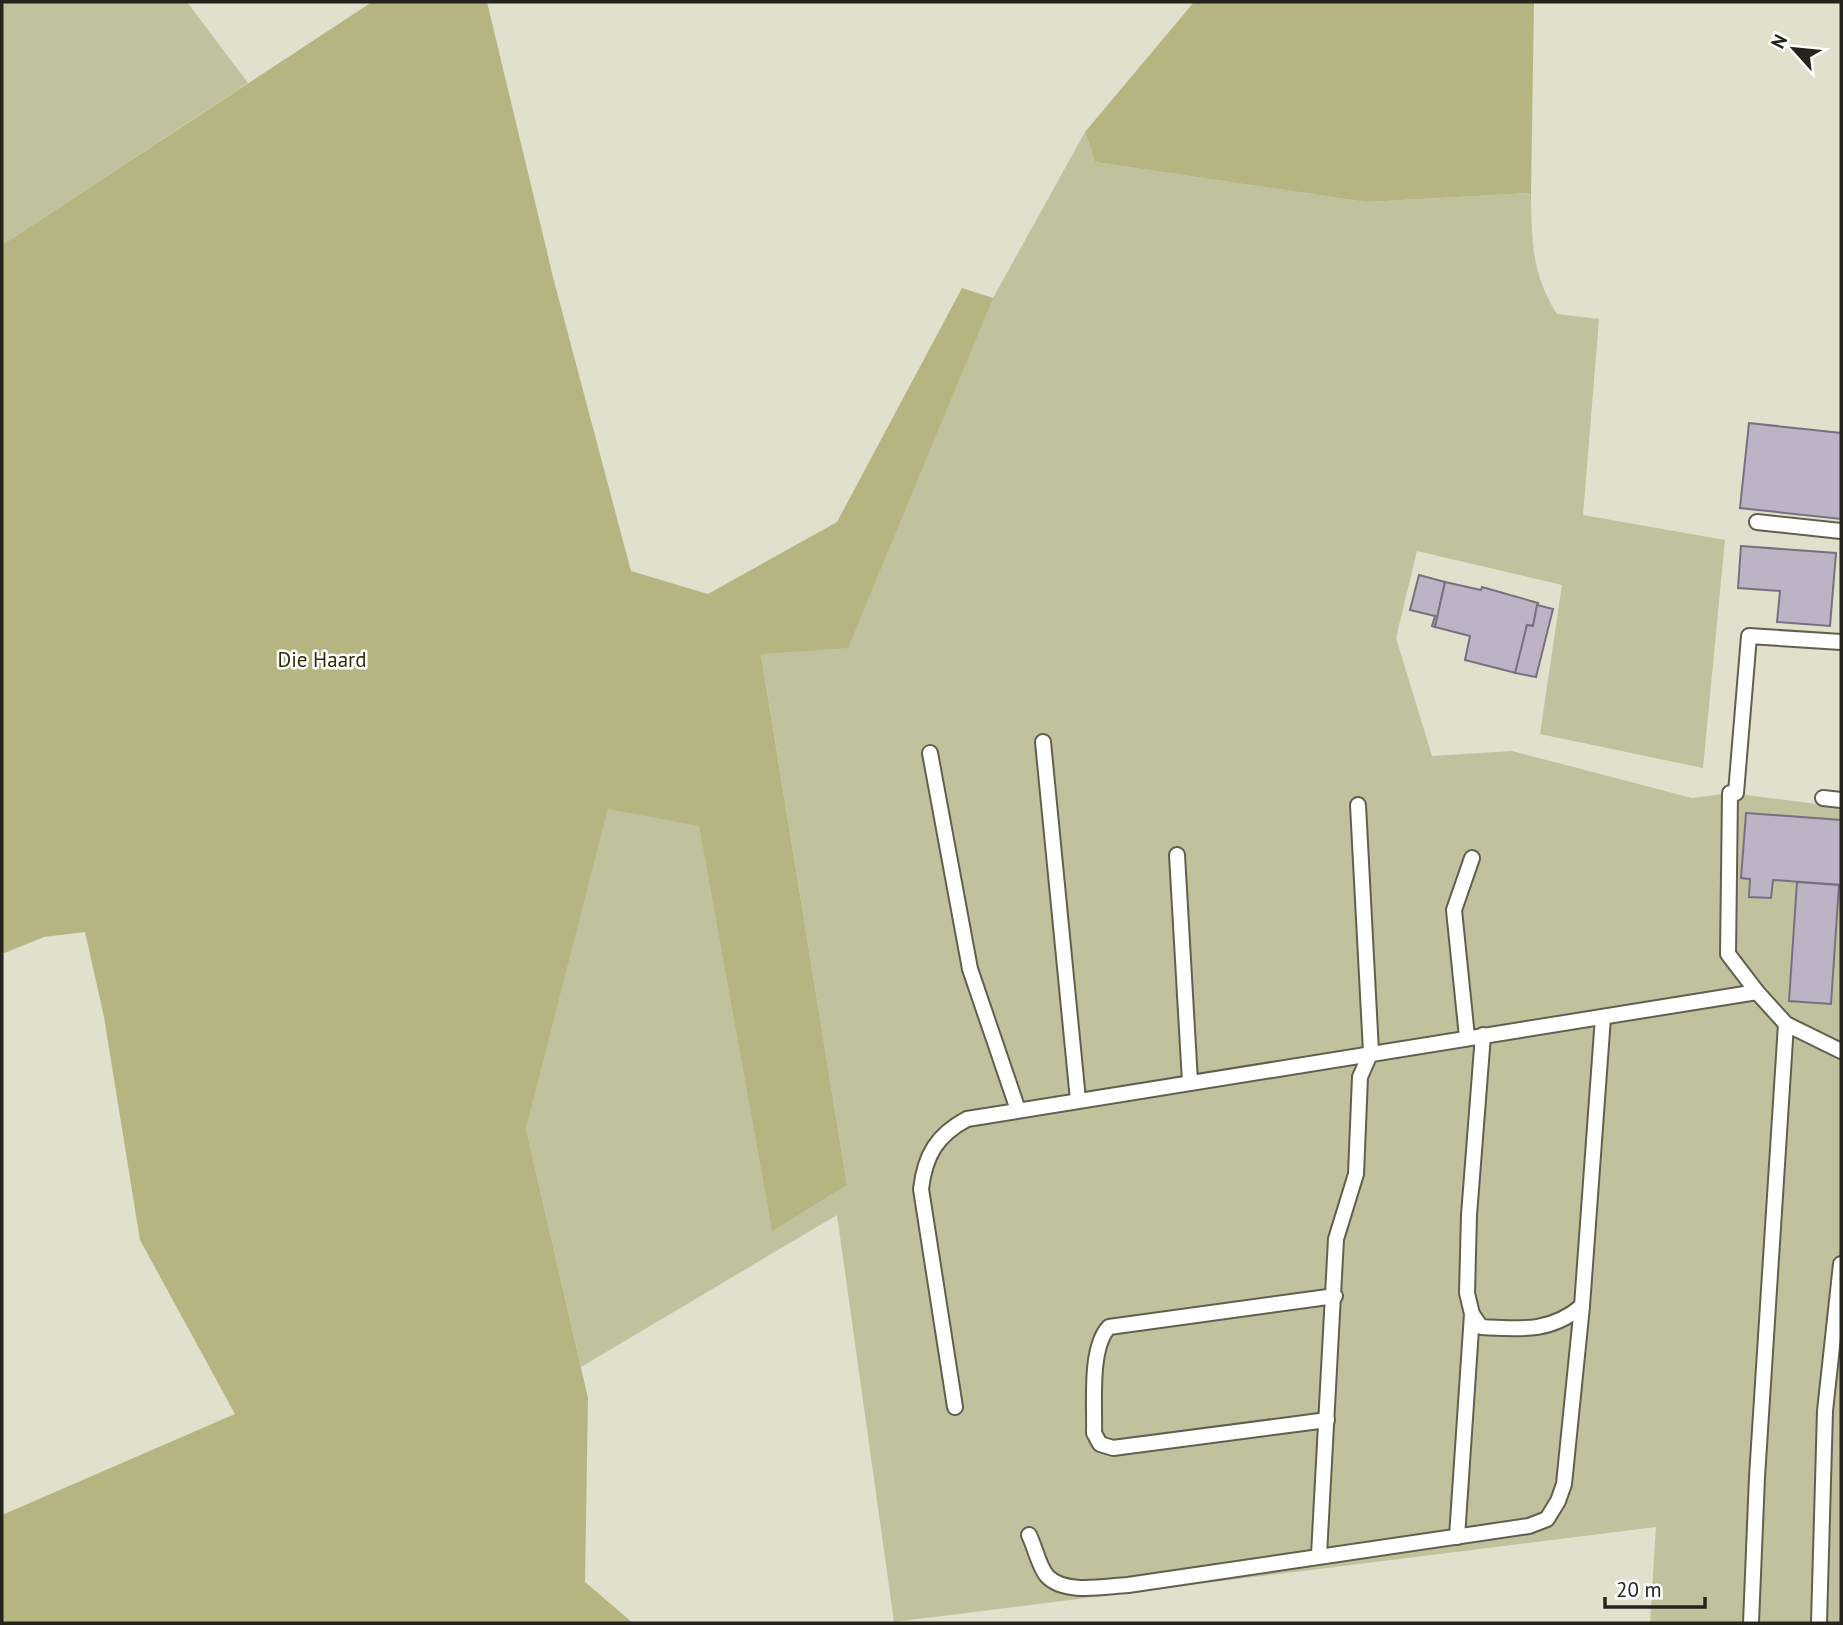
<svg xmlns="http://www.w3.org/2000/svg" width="1843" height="1625" font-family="'PT Sans',sans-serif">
	<rect width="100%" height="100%" fill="#e0e0cd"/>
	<!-- green -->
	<g fill="#c2c19e">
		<path d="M2,2H187L248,83L2,245Z"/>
		<path d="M1085,132L1095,162L1366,202L1531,193C1532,240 1531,273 1557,314L1599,319L1583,515L1725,540L1703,768L1540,734L1562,585L1417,551L1396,638L1432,756L1512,751L1692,798L1730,793L1841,807V1623H1650L1656,1527L894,1622L837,1215L581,1367L526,1129L608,808L699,825L772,1230L847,1185L761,653L993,298Z"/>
	</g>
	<!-- forest -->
	<g fill="#b6b581">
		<path d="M372,2H487L554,281L631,571L708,594L837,522L962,288L993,298L848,648L761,654L847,1185L772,1231L699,826L608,809L526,1129L588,1398L585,1582L633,1623H2V1515L235,1414L140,1240L104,1017L85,932L44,937L2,954V245Z"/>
		<path d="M1194,2H1534L1531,193L1366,202L1095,162L1085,132Z"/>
	</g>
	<!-- building -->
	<g fill="#bdb3c4" stroke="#786f7f" stroke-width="2">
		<path d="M1749,423L1841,433V519L1740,508Z"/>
		<path d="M1741,546L1836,553L1830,626L1777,622L1780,591L1738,588Z"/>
		<path d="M1419,575L1445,582L1435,627L1432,626L1435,616L1410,610Z"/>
		<path d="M1445,582L1481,590L1482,587L1538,603L1533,626L1527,625L1516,673L1465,660L1470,636L1435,627Z"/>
		<path d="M1537,605L1553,609L1536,677L1515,673L1527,625L1533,626Z"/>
		<path d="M1746,813L1841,820V885L1773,880L1771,898L1749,897L1750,879L1741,878Z"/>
		<path d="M1797,882L1839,885L1831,1004L1789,1001Z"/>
	</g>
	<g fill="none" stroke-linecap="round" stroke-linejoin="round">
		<defs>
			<g id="lane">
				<path d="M1757,522L1841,531"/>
				<path d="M1043,742L1078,1100"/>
				<path d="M930,753L970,969L1018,1110"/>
				<path d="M1730,793L1728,954L1757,992"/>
				<path d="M1736,793L1749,636L1841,642"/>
				<path d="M1823,798L1841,800"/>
				<path d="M1177,855L1190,1082"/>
				<path d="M1483,1035L1469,1215L1467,1293L1472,1314L1481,1327C1520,1329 1550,1333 1582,1306"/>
				<path d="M1467,1037L1454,910L1472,858"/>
				<path d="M955,1407L921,1189C925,1155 937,1135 967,1119L1757,992L1786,1024L1841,1051"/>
				<path d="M1327,1420L1113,1448L1100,1444L1094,1433C1095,1404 1089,1348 1109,1327L1335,1296"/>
				<path d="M1029,1535C1035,1547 1039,1567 1047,1576C1065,1595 1105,1586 1128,1585L1529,1526L1547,1519L1558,1501L1564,1484L1582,1306L1603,1017"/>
				<path d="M1457,1537L1472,1314"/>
				<path d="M1319,1555L1336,1239L1356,1174L1360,1077L1371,1052L1358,805"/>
				<path d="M1751,1623L1757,1477L1786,1024"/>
				<path d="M1819,1623L1825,1411L1841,1264"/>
			</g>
		</defs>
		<!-- lane casing -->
		<use href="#lane" stroke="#61604f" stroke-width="18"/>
		<!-- lane -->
		<use href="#lane" stroke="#fff" stroke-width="14"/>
	</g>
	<g text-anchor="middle" stroke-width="5" stroke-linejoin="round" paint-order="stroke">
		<!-- park labels -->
		<g font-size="21" fill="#2e2c01" stroke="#fff">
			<text x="322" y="667">Die Haard</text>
		</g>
	</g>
	<!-- border -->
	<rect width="1843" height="1625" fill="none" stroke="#24241d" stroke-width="7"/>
	<!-- north arrow -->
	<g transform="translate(1794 49) rotate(297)" stroke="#ffffff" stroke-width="5" paint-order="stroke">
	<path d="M0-5L12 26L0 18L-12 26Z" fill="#24241d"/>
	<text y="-10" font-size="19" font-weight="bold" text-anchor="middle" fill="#24241d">N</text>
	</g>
	<!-- scale -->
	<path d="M1605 1597v10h100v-10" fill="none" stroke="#24241d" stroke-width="3.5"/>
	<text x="1616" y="1597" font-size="21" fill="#24241d" stroke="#ffffff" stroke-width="5" paint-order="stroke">20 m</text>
</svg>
